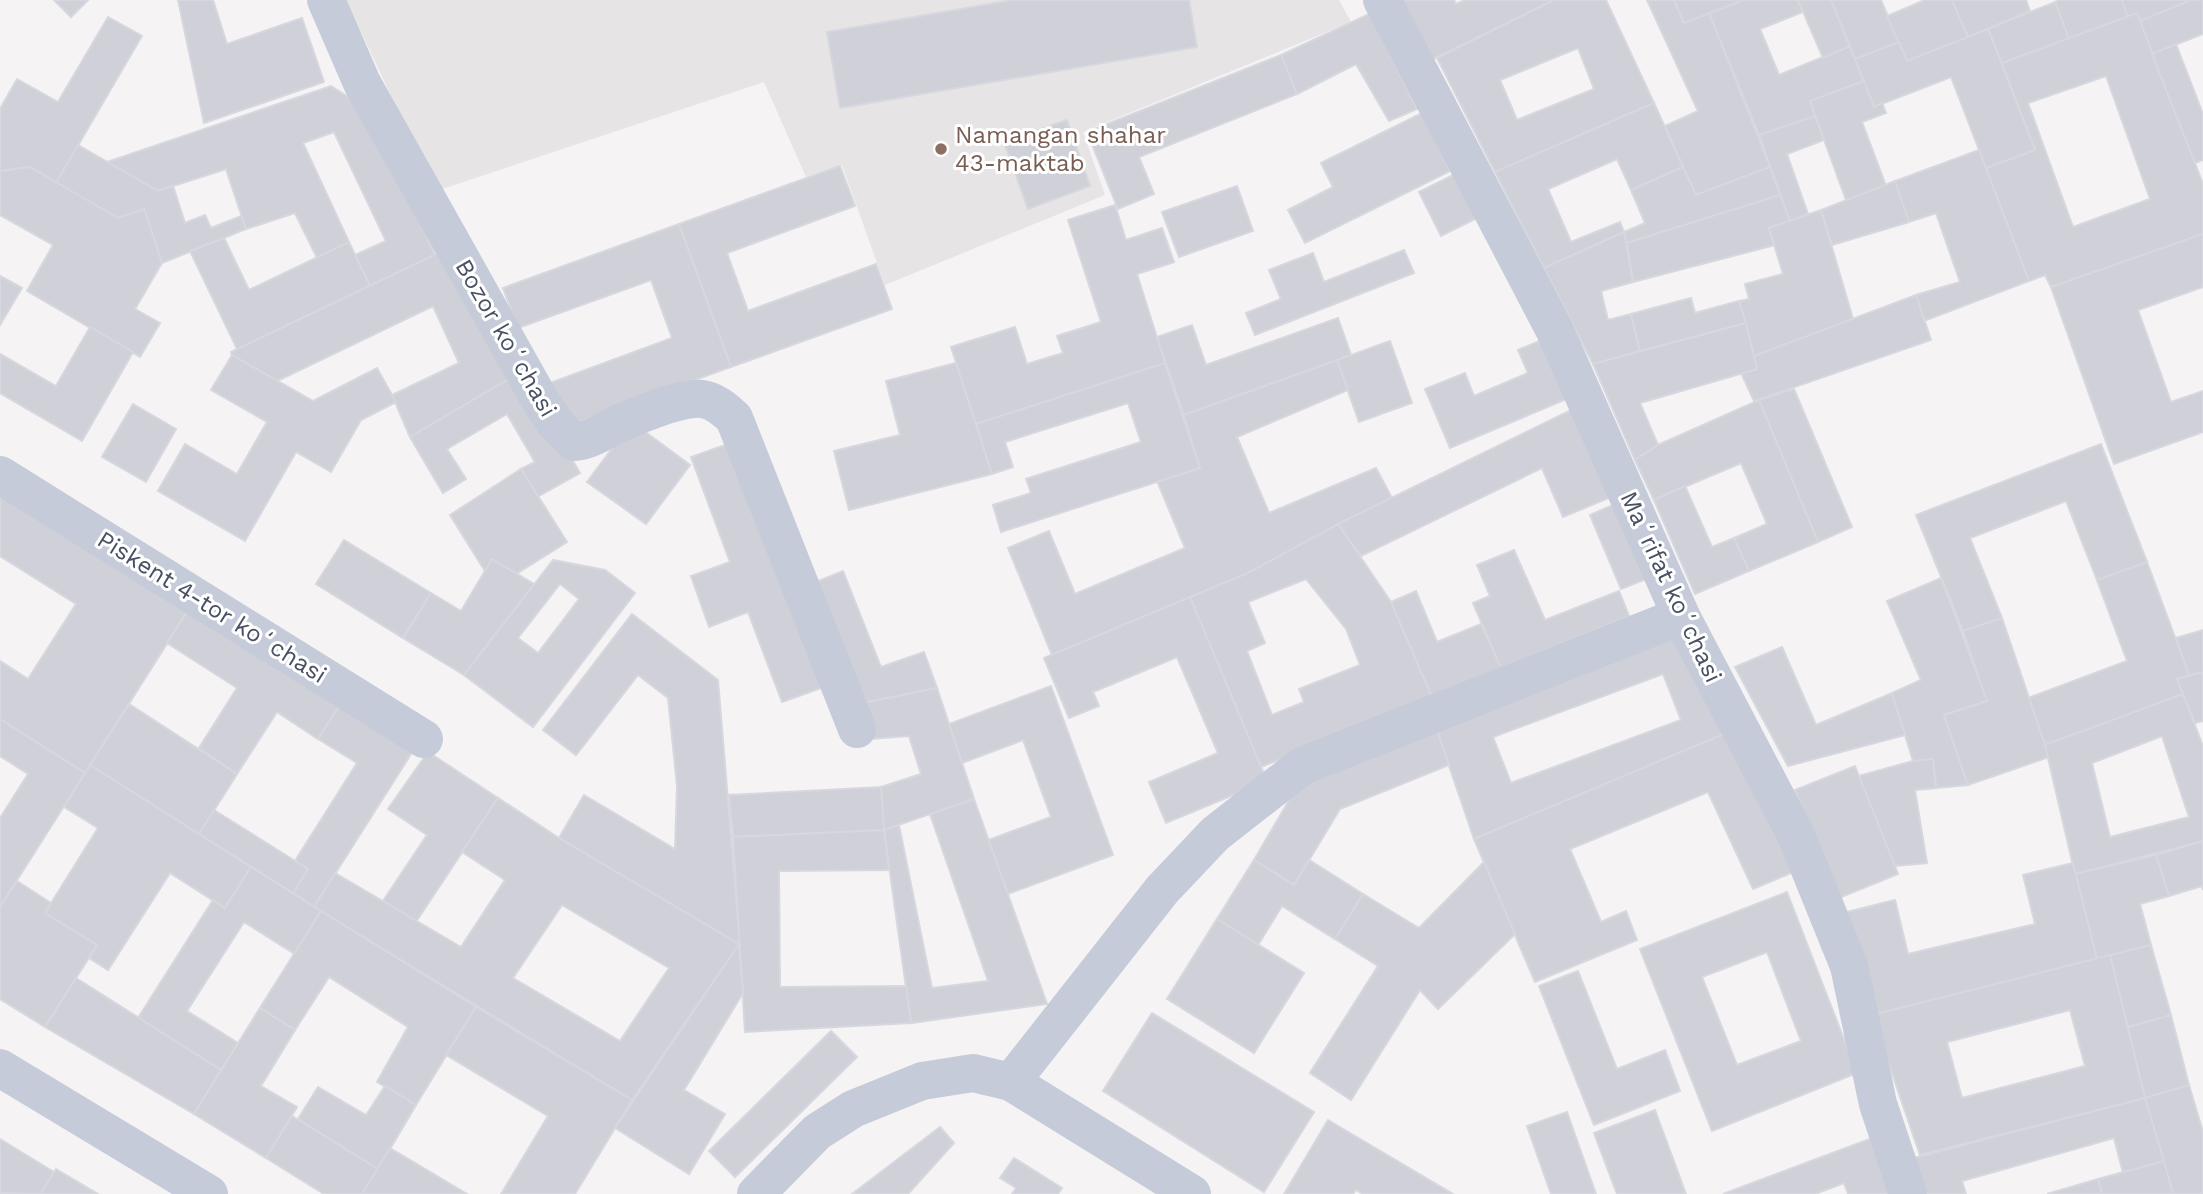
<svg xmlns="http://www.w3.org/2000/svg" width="2203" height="1194" font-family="'Work Sans',sans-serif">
	<rect width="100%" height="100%" fill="#f5f3f3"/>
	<!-- education -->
	<path fill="#e6e4e5" d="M346,0H1339L1351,22L1083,132L1105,195L885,285L842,165L806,177L764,82L436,191Z"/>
	<!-- building -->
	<g fill="#cfd0d8" stroke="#d6d7df" stroke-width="2" fill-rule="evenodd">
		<path d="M54,0H88L71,17Z"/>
		<path d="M178,0H213L227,44L302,18L324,82L204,123Z"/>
		<path d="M1013,0H1189L1197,47L840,108L827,32Z"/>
		<path d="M1399,0H1454L1456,4L1465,0H1554L1429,61Z"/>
		<path d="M1554,0H1606L1654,103L1495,172L1437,58ZM1578,48L1594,89L1517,120L1500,80Z"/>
		<path d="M1647,0H1674L1684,23L1709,13L1770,167L1696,195L1665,126L1698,111Z"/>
		<path d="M1674,0H1744L1684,23Z"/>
		<path d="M1744,0H1798L1803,12L1760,29L1779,75L1850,46L1864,81L1810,101L1815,116L1759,135L1709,13Z"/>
		<path d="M1798,0H1831L1850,46L1823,58Z"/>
		<path d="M1831,0H1881L1899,42L1855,59Z"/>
		<path d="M1925,0H1952L1968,37L1907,61L1887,16Z"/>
		<path d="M1952,0H2026L2030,11L1968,37Z"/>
		<path d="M2059,0H2122L2128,17L2069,39L2055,2Z"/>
		<path d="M2122,0H2191L2140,21L2137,13L2128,17Z"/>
		<path d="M2191,0H2203V34L2152,54L2140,21Z"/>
		<path d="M2055,2L2069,39L2002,63L1988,29Z"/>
		<path d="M2137,13L2203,184V234L2051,287L2045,275L2029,281L1986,168L2035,150L2002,63ZM2106,76L2150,199L2073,227L2028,103Z"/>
		<path d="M1369,14L1417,109L1389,121L1356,64L1297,94L1281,55Z"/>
		<path d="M108,17L142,36L56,183L30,167L0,171V109L17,79L58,102Z"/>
		<path d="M1988,29L2035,150L1986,168L1951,77L1874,107L1855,59L1899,42L1907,61Z"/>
		<path d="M2176,44L2203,114V160L2195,163L2152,54Z"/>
		<path d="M1281,55L1297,94L1139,157L1154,194L1118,209L1087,132Z"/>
		<path d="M1864,81L1874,107L1882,103L1886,113L1862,122L1886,186L1846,200L1810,101Z"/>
		<path d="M331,86L364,107L435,255L370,286L355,255L386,241L334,132L303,143L349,242L317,258L295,213L246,229L226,169L158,191L107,162Z"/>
		<path d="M1654,103L1683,167L1631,190L1617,159L1548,189L1571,242L1620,222L1624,232L1544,268L1495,172Z"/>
		<path d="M1422,113L1450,171L1305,243L1288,210L1333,187L1321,163Z"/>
		<path d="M1815,116L1824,140L1787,154L1808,214L1790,221L1759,135Z"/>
		<path d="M1067,120L1090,186L1028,209L1004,142Z"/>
		<path d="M78,145L158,191L173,186L185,223L205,215L211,228L241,216L246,229L162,263L144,209L118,218L56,183Z"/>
		<path d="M1979,150L2029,281L1924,321L1916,295L1960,282L1936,213L1909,222L1895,181Z"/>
		<path d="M840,166L855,206L727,253L748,311L876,264L892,309L731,367L679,224Z"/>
		<path d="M30,167L118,218L144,209L162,263L135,309L160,323L140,357L27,291L53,245L0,215V171Z"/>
		<path d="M1683,167L1696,195L1770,167L1780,195L1627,243L1624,232L1645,223L1631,190Z"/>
		<path d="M1457,173L1479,217L1441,236L1419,192Z"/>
		<path d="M1895,181L1909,222L1832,245L1821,210Z"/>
		<path d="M1237,186L1253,231L1179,257L1162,212Z"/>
		<path d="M1780,195L1790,221L1769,228L1775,245L1633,282L1627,243Z"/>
		<path d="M1115,205L1126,240L1162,228L1174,262L1137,274L1165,363L976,424L951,347L1015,327L1027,364L1063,353L1057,336L1101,322L1068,220Z"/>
		<path d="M1821,210L1853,319L1754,356L1739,301L1749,299L1745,284L1783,274L1769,228Z"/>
		<path d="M679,224L731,367L578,422L539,387L672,338L651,280L518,328L503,288Z"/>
		<path d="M1624,232L1633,282L1601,291L1608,320L1631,314L1640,351L1593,364L1544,268Z"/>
		<path d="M2203,234V287L2138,310L2171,402L2203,391V432L2114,464L2051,287Z"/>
		<path d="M224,238L249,290L349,242L370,286L237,349L190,251Z"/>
		<path d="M451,247L521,372L410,437L392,395L459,363L433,306L277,381L232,355L231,352Z"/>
		<path d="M1404,250L1414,273L1255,335L1246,313L1281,299L1269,270L1313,253L1324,282Z"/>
		<path d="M0,276L22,288L0,325Z"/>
		<path d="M1916,295L1931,340L1754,401L1741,373L1757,369L1754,356Z"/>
		<path d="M1691,298L1695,313L1739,301L1746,323L1640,351L1631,314Z"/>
		<path d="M1338,318L1351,355L1184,415L1157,337L1192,325L1206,365Z"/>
		<path d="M1746,323L1757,369L1640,403L1658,445L1635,460L1593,364Z"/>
		<path d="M90,327L133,352L82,441L0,393V354L56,386Z"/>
		<path d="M1544,339L1569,398L1450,448L1425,389L1465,373L1474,396L1528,373L1518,350Z"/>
		<path d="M1390,341L1412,403L1359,422L1337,360Z"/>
		<path d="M232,355L313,401L377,368L396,402L361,420L331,472L296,452L245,541L158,491L185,444L237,474L267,422L211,390Z"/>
		<path d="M1337,360L1348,390L1237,437L1269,513L1376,468L1392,498L1248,573L1052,655L1008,548L1049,531L1075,594L1185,548L1157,481L1200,468L1184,415Z"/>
		<path d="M956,363L992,474L849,510L834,451L900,435L886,381Z"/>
		<path d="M1165,363L1200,468L1001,532L993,505L1031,493L1026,479L1141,442L1128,403L1005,442L1013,467L992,474L976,424Z"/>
		<path d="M521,372L580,473L537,497L521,469L535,462L507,414L447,449L466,479L443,493L410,437Z"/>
		<path d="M1794,389L1852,527L1818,542L1759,400Z"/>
		<path d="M1759,400L1818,542L1749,571L1734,538L1767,524L1741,463L1654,500L1635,460L1658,445Z"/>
		<path d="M133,404L176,429L146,482L102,457Z"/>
		<path d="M1571,410L1611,497L1563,517L1542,468L1361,556L1338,524Z"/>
		<path d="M632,422L690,465L646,524L587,482Z"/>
		<path d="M739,440L830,685L782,702L748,612L709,627L691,576L730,562L691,457Z"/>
		<path d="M2101,444L2147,562L2097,580L2066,501L1970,538L2002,618L1963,631L1916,515Z"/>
		<path d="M521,469L567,542L516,574L492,559L485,571L450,515Z"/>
		<path d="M0,478L194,601L85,773L0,719V661L28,679L76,604L0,556Z"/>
		<path d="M1685,486L1712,547L1734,538L1749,571L1695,594L1654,500Z"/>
		<path d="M1622,501L1654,576L1621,589L1590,515Z"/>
		<path d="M1338,524L1391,602L1432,697L1261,767L1190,597L1248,573ZM1306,579L1346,629L1360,665L1299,689L1304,702L1272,715L1247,651L1265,643L1248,602Z"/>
		<path d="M344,540L431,593L403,638L316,584Z"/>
		<path d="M1514,550L1545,620L1619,591L1629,616L1501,668L1473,603L1490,596L1477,565Z"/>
		<path d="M492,559L534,584L464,675L403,638L431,593L461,611Z"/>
		<path d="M553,560L605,570L635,593L533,727L464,675ZM560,584L579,599L538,653L518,638Z"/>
		<path d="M2147,562L2189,675L2177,679L2183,694L2045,745L2028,698L2127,661L2097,580Z"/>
		<path d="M843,571L881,667L924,652L937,688L858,704L811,584Z"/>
		<path d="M1941,578L1987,701L1944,715L1968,785L1936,788L1933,759L1913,761L1892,693L1921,680L1887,601Z"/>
		<path d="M1416,591L1437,642L1481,624L1501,668L1432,697L1391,602Z"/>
		<path d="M1190,597L1267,781L1166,823L1149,782L1218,753L1177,657L1093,692L1099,706L1069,718L1044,658Z"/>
		<path d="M194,601L345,697L318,739L277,712L237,774L199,748L237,688L167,643Z"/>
		<path d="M632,614L718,680L740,945L559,838L584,795L675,849L677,786L668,698L638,675L576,755L543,730Z"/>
		<path d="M2002,618L2049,757L1968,785L1944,715L1987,701L1963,631Z"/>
		<path d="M1678,627L1731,731L1474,839L1433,719ZM1663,674L1681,720L1511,783L1493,737Z"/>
		<path d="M2203,630V672L2189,675L2176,638Z"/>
		<path d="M1782,647L1816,725L1892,693L1905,735L1788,766L1735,667Z"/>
		<path d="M2203,672V721L2195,723L2177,679Z"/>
		<path d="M1051,686L1113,855L1008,894L988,840L1051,817L1023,740L962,763L949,724Z"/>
		<path d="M937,688L974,799L884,830L881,787L921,774L909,736L870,739L858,704Z"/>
		<path d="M2183,694L2203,746V841L2075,874L2045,745ZM2162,736L2189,817L2110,837L2092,763Z"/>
		<path d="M345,697L418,743L314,907L293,893L308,869L295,861L357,763L318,739Z"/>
		<path d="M129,704L237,774L199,834L90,765Z"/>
		<path d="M0,719L85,773L0,907V818L28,774L0,756Z"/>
		<path d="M1433,719L1449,765L1340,809L1294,885L1254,860L1309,766Z"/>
		<path d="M1731,731L1798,870L1753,889L1708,792L1570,849L1601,922L1626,911L1637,940L1535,982L1474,839Z"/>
		<path d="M428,752L498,798L416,922L383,901L427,835L388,809Z"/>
		<path d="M1933,759L1936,788L1915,790L1927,863L1895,866L1859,776L1913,761Z"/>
		<path d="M90,765L251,867L225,908L170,873L108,970L89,958L97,945L45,913L98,828L64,807Z"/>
		<path d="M1855,766L1898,874L1839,898L1795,790Z"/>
		<path d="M881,787L884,830L733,837L729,795Z"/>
		<path d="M498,798L559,838L739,944L632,1100L314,907L335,873L461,947L505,880L462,852ZM562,905L669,968L620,1041L513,978Z"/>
		<path d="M974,799L1047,1004L911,1023L884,830L899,825L932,988L988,981L930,814Z"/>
		<path d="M214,810L308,869L293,893L199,834Z"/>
		<path d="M884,830L889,870L779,871L780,987L906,986L911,1023L745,1032L733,837Z"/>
		<path d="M2203,841V890L2202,886L2169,896L2156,855Z"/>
		<path d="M2156,855L2169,896L2140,904L2151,945L2097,959L2075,874Z"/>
		<path d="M1254,860L1294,885L1309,860L1363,894L1335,939L1282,906L1258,945L1217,919Z"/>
		<path d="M1484,862L1515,934L1438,1009L1420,990L1351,1100L1310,1073L1378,966L1335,939L1363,894L1419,928Z"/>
		<path d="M2073,863L2097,959L1872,1015L1847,912L1895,900L1908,954L2035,924L2023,875Z"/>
		<path d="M251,867L321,911L295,954L244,922L187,1011L238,1043L221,1070L138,1018L213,900L225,908Z"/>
		<path d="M17,881L51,903L45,913L97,945L45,1027L0,999V907Z"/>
		<path d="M1787,892L1857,1073L1712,1131L1640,949ZM1767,952L1801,1041L1737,1065L1702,977Z"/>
		<path d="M321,911L476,1007L416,1105L377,1082L408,1027L329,977L295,1030L260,1008Z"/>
		<path d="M1217,919L1304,973L1254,1053L1167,999Z"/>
		<path d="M739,944L743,993L684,1090L725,1114L689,1174L615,1128Z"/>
		<path d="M2151,945L2171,1015L2128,1027L2110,955Z"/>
		<path d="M2110,955L2145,1098L1920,1155L1872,1015ZM2070,1010L2085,1066L1962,1098L1947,1042Z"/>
		<path d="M1578,971L1617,1069L1665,1050L1680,1091L1594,1125L1539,986Z"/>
		<path d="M76,978L221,1070L194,1114L45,1027Z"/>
		<path d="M476,1007L632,1100L575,1194H501L548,1116L446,1055Z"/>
		<path d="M260,1008L295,1030L261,1086L297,1107L266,1158L194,1114Z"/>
		<path d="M1152,1013L1314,1112L1264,1192L1103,1091Z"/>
		<path d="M2171,1015L2189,1085L2145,1098L2128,1027Z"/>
		<path d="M831,1031L857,1057L735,1177L709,1151Z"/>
		<path d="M2189,1085L2203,1132V1194H2173L2145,1098Z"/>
		<path d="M385,1086L416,1105L378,1169L298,1119L318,1087L366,1115Z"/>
		<path d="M2145,1098L2164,1161L2123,1173L2114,1138L1962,1181L1966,1194H1925L1910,1159Z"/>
		<path d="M1655,1110L1686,1194H1617L1594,1133Z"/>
		<path d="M1567,1112L1596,1194H1551L1527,1126Z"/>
		<path d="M292,1116L378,1169L362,1194H324L266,1158Z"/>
		<path d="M1328,1120L1453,1194H1363L1356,1190L1353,1194H1284Z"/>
		<path d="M940,1127L954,1143L908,1194H852Z"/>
		<path d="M1875,1137L1897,1194H1848L1844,1183L1815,1194H1723Z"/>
		<path d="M0,1139L54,1172L40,1194L0,1193Z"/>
		<path d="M390,1148L467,1194H362Z"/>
		<path d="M1014,1158L1062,1188L1058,1194H1012L1016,1188L1000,1178Z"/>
		<path d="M2164,1161L2173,1194H2102L2098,1179Z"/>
		<path d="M56,1169L98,1194H40Z"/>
		<path d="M2098,1179L2102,1194H2047Z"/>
	</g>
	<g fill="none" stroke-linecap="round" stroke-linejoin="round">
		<!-- minor -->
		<g stroke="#c5cbd8" stroke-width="38">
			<path d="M326,0L362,83L541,402L556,424L574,442C591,441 603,431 618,424C637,415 682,397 702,399C715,401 724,409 734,418L857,729"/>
			<path d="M0,475L424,739"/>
			<path d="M0,1068L209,1194"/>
			<path d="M1011,1082L1162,890L1215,834L1302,766L1681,616"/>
			<path d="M756,1194L817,1132L853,1109L922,1081L973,1073L1011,1082L1192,1194"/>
		</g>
		<!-- tertiary -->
		<path stroke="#c5cbd8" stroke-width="38" d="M1382,0L1555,331L1681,616L1796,835L1849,966L1878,1104L1908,1194"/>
	</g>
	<!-- markers -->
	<circle fill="#8d6e63" stroke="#fff" stroke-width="2.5" cx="941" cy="149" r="7"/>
	<g text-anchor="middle" stroke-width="6" stroke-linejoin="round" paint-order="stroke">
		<!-- education labels -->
		<g font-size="24" fill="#785e54" stroke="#fff" text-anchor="start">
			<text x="955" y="143">Namangan shahar<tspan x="955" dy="28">43-maktab</tspan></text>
		</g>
		<!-- street labels -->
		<g font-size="24" fill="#485063" stroke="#fff">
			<text transform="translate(506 338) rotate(60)" y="8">Bozor koʻchasi</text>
			<text transform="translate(1671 587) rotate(65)" y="8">Maʻrifat koʻchasi</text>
			<text transform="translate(212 607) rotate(32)" y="8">Piskent 4-tor koʻchasi</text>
		</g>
	</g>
</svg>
